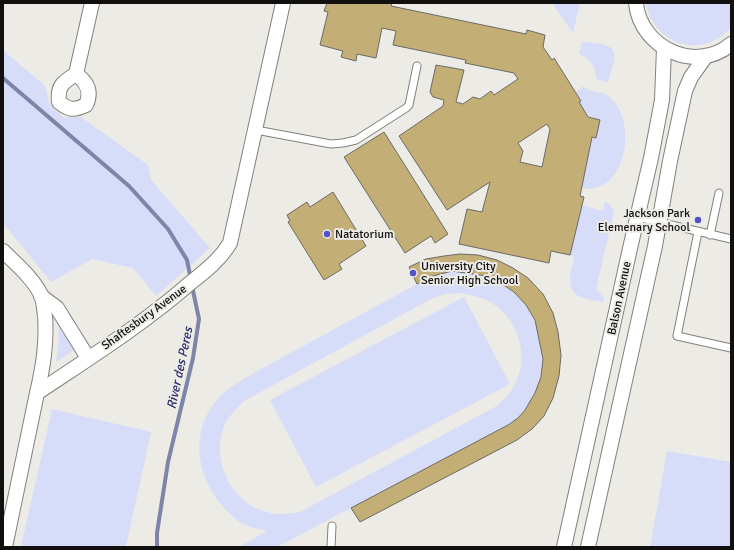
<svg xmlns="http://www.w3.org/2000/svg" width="734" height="550" font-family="Signika,sans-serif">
	<rect width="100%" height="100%" fill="#ecebe6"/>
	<!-- green -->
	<g fill="#d7dcf9" fill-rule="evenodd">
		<path d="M552,3H580L573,33Z"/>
		<path d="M646,3H731V28C724,34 717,40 708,43C680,53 650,31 646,3Z"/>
		<path d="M582,42C619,45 619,48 608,82L596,79C596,67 591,59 579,54Z"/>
		<path d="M3,50L45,86L50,105L64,118L81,117L148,165L151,180L210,248L156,296L133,268L92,259L51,282L3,223Z"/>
		<path d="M584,86L587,90C592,91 600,92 605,94C639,112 630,197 581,188L592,137L596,138L600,120L588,117L579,102L581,100L576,92Z"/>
		<path d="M605,201L610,205L614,212L596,289L604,298L603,302C596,300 588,300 581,297C564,290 571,271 574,257L570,255L582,205L603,211Z"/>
		<path d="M452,271C469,273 486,274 501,283C533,302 547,340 541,376C538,396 524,414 508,425L277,547H243L242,545L267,531C259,529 250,528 243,524C237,522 232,515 227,511C202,486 190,446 208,413C216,397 230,387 245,378L417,284L433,276ZM460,293C470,295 483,297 492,303C520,321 531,360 512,389C508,396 502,401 495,407L300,512C289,514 277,515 266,512C229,502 208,454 227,420C232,413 238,407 244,401L433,298L445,294Z"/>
		<path d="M464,297L510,384L316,487L270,400Z"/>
		<path d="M58,326L74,350L56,362L59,340Z"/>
		<path d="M52,409L151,432L126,547H21Z"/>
		<path d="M667,451L731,462V547H650Z"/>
	</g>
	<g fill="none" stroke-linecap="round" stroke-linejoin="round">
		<!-- stream -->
		<g stroke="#7f84a9" stroke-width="4">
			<path d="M3,78L129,186L168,229L187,260L191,280"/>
			<path d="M157,547V533L168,462L193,358L199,319L192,286"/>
		</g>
	</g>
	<!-- building -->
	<g fill="#c3ae76" stroke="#6c6a66" fill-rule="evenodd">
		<path d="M327,3H392L391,6L526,34L527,30L545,35L543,47L552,60L554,58L581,101L579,102L588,117L600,120L596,138L592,137L580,196L584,197L570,255L551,251L549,263L459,244L467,209L482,212L490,182L447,210L399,136L443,106L444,100L433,97L430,92L436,65L464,70L456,102L463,104L473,97L480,99L491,91L494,95L518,79L514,73L465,63L466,60L393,45L396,31L382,28L376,58L357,54L356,61L341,57L343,51L320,45L328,12L324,11ZM547,124L550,129L542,167L520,162L523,151L518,143Z"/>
		<path d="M384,132L448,234L435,243L431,236L405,253L344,157Z"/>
		<path d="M333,192L366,246L339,264L342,269L324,280L288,222L290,221L287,215L307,202L310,207Z"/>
		<path d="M460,254L478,255L497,260L513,268L528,278L543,294L553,313L558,332L561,355L559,376L553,398L544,416L532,429L517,440L360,522L351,508L508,425L518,418L525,410L535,393L541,377L543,359L535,320L526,305L514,292L502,284L487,276L452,271L433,276L417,284L409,267L426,259L444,256Z"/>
	</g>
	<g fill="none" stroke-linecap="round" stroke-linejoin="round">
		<defs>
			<g id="lane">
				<path d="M256,130L331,144L343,143L356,140L406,108L409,105L417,66"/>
				<path d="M637,217L731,239"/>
				<path d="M698,232L677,336L731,348"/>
				<path d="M710,235L719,193"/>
				<path d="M331,547L332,526"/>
			</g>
			<g id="street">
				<path d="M636,3C640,48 696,74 731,44"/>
				<path d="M76,74C87,82 92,92 86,105C73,111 69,110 59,102C57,86 63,82 76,74L92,3"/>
				<path d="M3,251C16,264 33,278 41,295C44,301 44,310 45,316C47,344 43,367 37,393"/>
				<path d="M41,296L57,308L88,358"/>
				<path d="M5,547L37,393C89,358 142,325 189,284C204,272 220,260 230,243L283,3"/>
				<path d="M564,547L631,244L651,158L662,100L664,48"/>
				<path d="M588,547L655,246L670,161L685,91L691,77L706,56"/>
			</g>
		</defs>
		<!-- lane casing -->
		<use href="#lane" stroke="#83817d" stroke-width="9"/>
		<!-- street casing -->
		<use href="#street" stroke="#83817d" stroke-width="16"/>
		<!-- lane -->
		<use href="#lane" stroke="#fff" stroke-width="7"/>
		<!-- street -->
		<use href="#street" stroke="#fff" stroke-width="14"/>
	</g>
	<!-- markers -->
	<g fill="#5452c9" stroke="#ecebe6" stroke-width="1.5">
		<circle cx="698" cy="220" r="4"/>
		<circle cx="327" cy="234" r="4"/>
		<circle cx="413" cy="273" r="4"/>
	</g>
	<g text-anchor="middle" stroke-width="4" stroke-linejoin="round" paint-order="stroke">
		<!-- poi labels -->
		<g font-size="12" fill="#11100e" stroke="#ecebe6" text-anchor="start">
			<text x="690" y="217" text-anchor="end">Jackson Park<tspan x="690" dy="14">Elemenary School</tspan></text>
			<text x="335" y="238">Natatorium</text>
			<text x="421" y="270">University City<tspan x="421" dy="14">Senior High School</tspan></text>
		</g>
		<!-- street labels -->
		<g font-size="12" fill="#11100e" stroke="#ecebe6">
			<text transform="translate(619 298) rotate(-78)" y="4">Balson Avenue</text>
			<text transform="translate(144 317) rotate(-36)" y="4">Shaftesbury Avenue</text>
		</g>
		<!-- water labels -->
		<g font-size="13" font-style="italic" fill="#2c2c6b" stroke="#ecebe6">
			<text transform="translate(179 368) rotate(-78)" y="5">River des Peres</text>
		</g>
	</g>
	<!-- border -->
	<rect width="734" height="550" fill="none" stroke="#11100e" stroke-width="8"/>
</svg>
